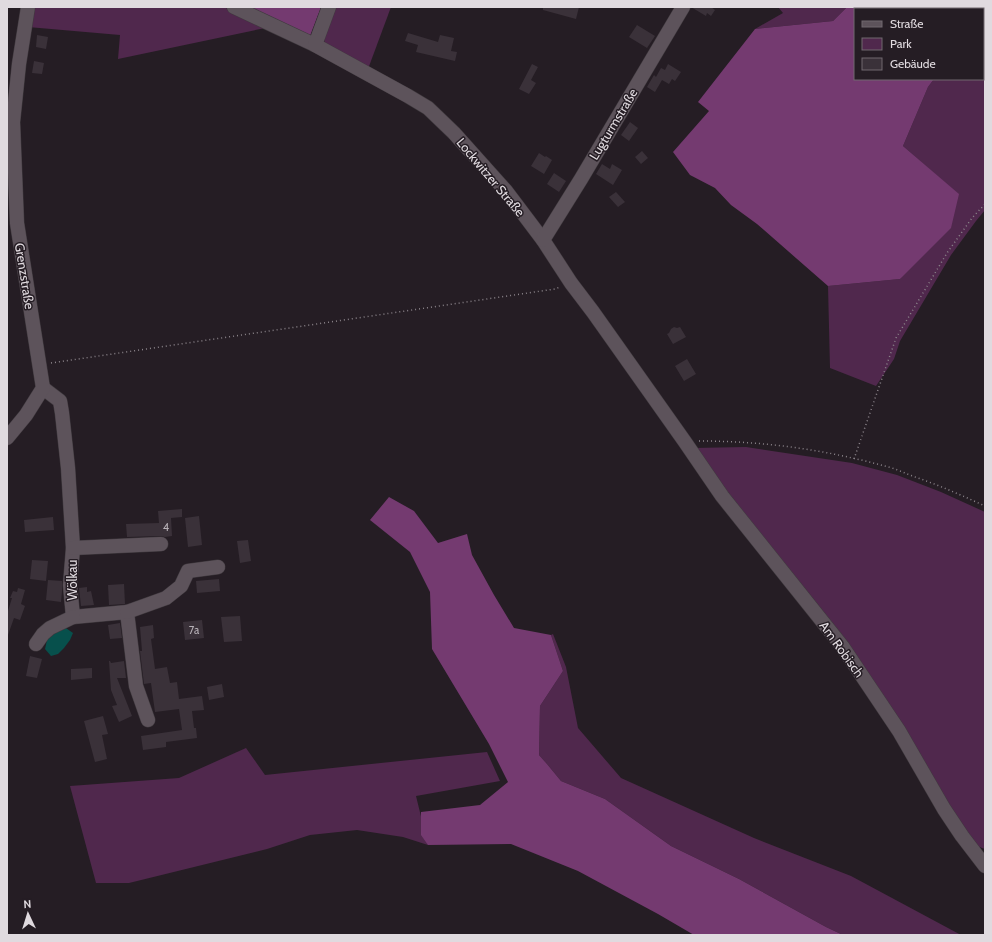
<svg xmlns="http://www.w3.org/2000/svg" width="992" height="942" font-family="Cabin,sans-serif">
	<rect width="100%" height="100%" fill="#251d24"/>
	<!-- green -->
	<g fill="#50284d">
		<path d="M33,7H224L265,28L118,59L120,35L28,27Z"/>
		<path d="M331,7H391L368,69L325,47L323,31Z"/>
		<path d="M778,7H847L833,21L755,29L783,13Z"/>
		<path d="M952,7H985V210L976,221L951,255L900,341L894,359L876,386L830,368L828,286L900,279L958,194L903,146L928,87L934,79H983V9H954Z"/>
		<path d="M746,447L852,463L897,475L941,492L985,512V849L971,844L864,673L693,448Z"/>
		<path d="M553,634L566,667L578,728L621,778L754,838L851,876L961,935H843L826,927L739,879L671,846L605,799L561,781L547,764L539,755L540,706L563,671L551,635Z"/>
		<path d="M246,748L265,775L487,752L500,781L416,796L428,845L403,837L357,830L310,835L267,849L129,883H96L70,786L179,778Z"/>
	</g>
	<!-- forest -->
	<g fill="#743a70">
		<path d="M241,7H321L310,36Z"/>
		<path d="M847,7H952L954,9H855V79H934L928,87L903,146L959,194L951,228L900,279L828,286L757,224L731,205L715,188L690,175L673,152L709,111L698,102L755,29L833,21Z"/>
		<path d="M389,497L414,511L438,543L467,534L472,555L494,595L514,628L551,635L563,671L540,706L539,755L547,764L561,781L605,799L671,846L739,879L826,927L843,935H694L658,914L578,871L511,844L428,845L421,835V812L480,805L508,782L489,744L432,649L430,592L410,552L370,520Z"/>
	</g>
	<!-- water -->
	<path fill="#07504c" d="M63,626L73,633L70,640L64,648L58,654L51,656L45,649L47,640Z"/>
	<!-- building -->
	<g fill="#3a3139">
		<path d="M543,7H579L576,19L543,10Z"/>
		<path d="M691,7H711L715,10L711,16L707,13L706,16Z"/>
		<path d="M637,25L655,36L647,48L629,37Z"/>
		<path d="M408,33L438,42L440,35L454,38L451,51L457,52L455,61L416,52L418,45L405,41Z"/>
		<path d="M37,35L48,37L46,49L36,47Z"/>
		<path d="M34,61L44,63L42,74L32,73Z"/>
		<path d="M532,64L538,67L531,80L536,83L529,94L519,89Z"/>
		<path d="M668,64L681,72L675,81L672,79L669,84L662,80L655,92L647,87L654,75L656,77L661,68L665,70Z"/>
		<path d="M630,122L638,128L629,141L621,135Z"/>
		<path d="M642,151L648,158L641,164L635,157Z"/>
		<path d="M539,153L545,157L546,156L552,160L544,174L531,166Z"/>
		<path d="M602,164L610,169L612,164L622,170L613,185L596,174Z"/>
		<path d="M554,173L566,181L559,192L547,184Z"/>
		<path d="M616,192L625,202L618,207L609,197Z"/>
		<path d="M674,327L677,328L680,327L686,337L673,344L667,334L669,333L671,329Z"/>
		<path d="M687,359L696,374L684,381L675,366Z"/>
		<path d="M182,509V517L171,518L172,536L165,537L161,536L127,537L126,524L159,523L158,511Z"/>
		<path d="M199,516L202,545L188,547L185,518Z"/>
		<path d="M53,517L54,530L25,532L24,520Z"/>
		<path d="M248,540L251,561L240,563L237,541Z"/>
		<path d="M32,560L48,561L46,581L30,579Z"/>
		<path d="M219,579L220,591L197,593L196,581Z"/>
		<path d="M48,580L62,581V591L61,602L46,600Z"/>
		<path d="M124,584L125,604L109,605L108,585Z"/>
		<path d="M87,587V592L91,591L94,605L81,606L79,588Z"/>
		<path d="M18,588L25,590L21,604L25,606L20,620L14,618L8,635H7V614L12,598H10L13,591L17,592Z"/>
		<path d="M240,616L242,641L224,642L221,617Z"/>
		<path d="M202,620L204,638L185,640L183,622Z"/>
		<path d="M120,623L122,638L110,639L108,625Z"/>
		<path d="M153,625L154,638L151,639L155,669L167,667L170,683L177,682L179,699L202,696L204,710L192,711L194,728H196L197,738L166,742V747L143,750L141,736L182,730L179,709L155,712L151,683L144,684L140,651H142L140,627Z"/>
		<path d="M30,656L42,659L37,678L26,676Z"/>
		<path d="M109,661H110L111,663L124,661L126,678H117L132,716L119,722L112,706L117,705L111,690Z"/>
		<path d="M92,668V678L71,680V669Z"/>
		<path d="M222,684L224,697L209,700L207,687Z"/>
		<path d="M103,716L108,734L102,735L107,759L95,762L84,721Z"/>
	</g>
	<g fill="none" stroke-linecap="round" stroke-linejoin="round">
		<defs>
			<g id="minor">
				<path d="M234,7L315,45L408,96L428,108L454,133L506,191L543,240L571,283L593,312L685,442L722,496L842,646L899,731L944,809L962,836L985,866"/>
				<path d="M315,45L329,7"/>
				<path d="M543,240L581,179L683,7"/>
				<path d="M43,388L60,401L62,413L68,468L73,548L70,585L73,617L127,612L136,686L148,720"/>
				<path d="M7,438L26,415L43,388L17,223L13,122L19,64L28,7"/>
				<path d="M73,548L161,544"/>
				<path d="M127,612L166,598L181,586L188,571L218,567"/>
				<path d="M36,644L43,634L50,628L73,617"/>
			</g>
		</defs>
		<!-- minor casing -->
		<use href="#minor" stroke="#403a3f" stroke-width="15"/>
		<!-- path -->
		<g stroke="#8b848a" stroke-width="1.5" stroke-dasharray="1 3" stroke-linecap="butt">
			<path d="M51,363L555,289L560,287"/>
			<path d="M699,441C765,441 828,450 892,468C901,471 909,475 918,478C941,486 963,496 985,506"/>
			<path d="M854,459L896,338L947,253L972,218L985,204"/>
		</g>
		<!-- minor -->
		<use href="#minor" stroke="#5d535b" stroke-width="14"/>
	</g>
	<g text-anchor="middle" stroke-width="3" stroke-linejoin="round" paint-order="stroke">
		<!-- number labels -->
		<g font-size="11" fill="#b6b0b6">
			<text x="166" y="531">4</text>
			<text x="194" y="634">7a</text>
		</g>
		<!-- street labels -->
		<g font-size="13" fill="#e0dadf" stroke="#251d24">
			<text transform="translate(613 124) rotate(-59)" y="5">Lugturmstraße</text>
			<text transform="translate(491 177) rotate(50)" y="5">Lockwitzer Straße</text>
			<text transform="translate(25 276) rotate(81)" y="5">Grenzstraße</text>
			<text transform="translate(72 580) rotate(-90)" y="5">Wölkau</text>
			<text transform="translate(842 649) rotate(54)" y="5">Am Robisch</text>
		</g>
	</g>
	<!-- border -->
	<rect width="992" height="942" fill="none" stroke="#e0dadf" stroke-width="16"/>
	<!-- legend -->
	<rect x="854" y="8" width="130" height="72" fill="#251d24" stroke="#70696f"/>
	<rect x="862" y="21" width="20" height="6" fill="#5d535b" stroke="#70696f"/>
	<text x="890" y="28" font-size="12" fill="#e0dadf">Straße</text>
	<rect x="862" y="38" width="20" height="12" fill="#50284d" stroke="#70696f"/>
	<text x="890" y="48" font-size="12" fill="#e0dadf">Park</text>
	<rect x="862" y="58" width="20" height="12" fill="#3a3139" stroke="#70696f"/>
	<text x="890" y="68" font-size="12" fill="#e0dadf">Gebäude</text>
	<!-- north arrow -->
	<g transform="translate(28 914) rotate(356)" stroke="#251d24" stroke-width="3" paint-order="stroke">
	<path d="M0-3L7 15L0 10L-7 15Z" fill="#e0dadf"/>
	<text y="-6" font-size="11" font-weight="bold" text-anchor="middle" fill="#e0dadf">N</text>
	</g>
</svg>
